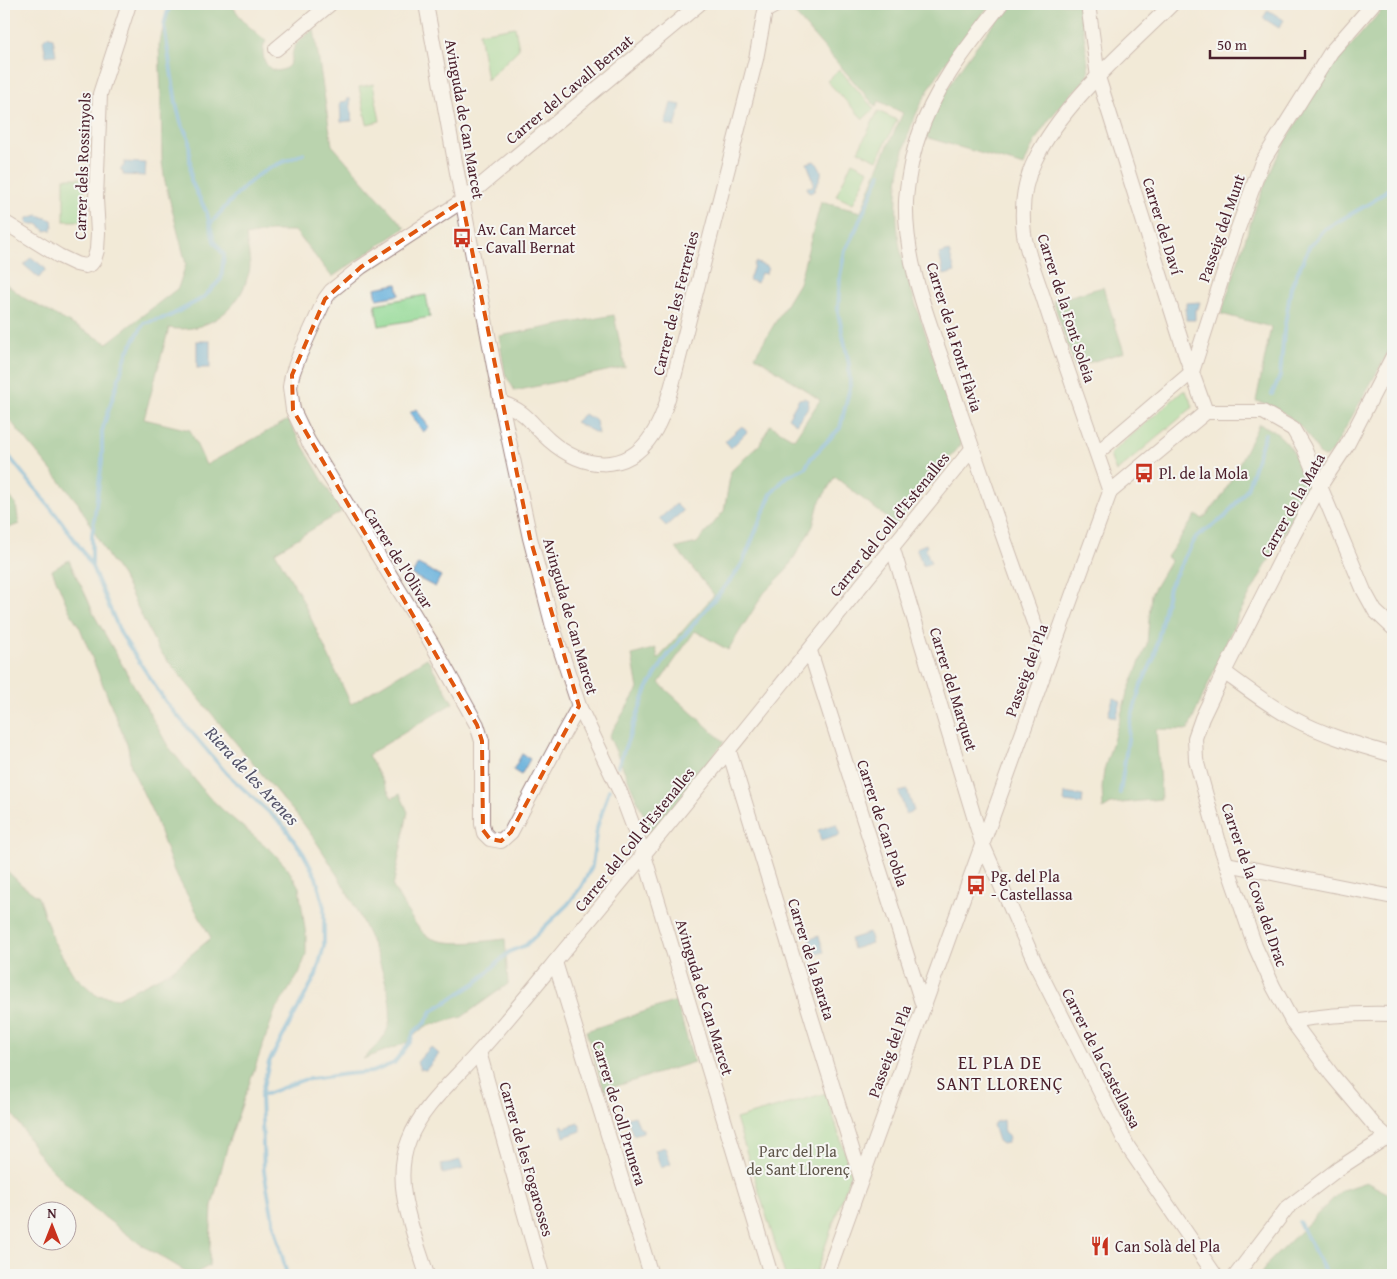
<svg xmlns="http://www.w3.org/2000/svg" width="1397" height="1279" font-family="'Gentium Book Plus',serif">
	<rect width="100%" height="100%" fill="#f6f6f2"/>
	<filter id="ink" filterUnits="userSpaceOnUse"><feTurbulence type="fractalNoise" baseFrequency=".02" numOctaves="2"/><feDisplacementMap in="SourceGraphic" scale="10" xChannelSelector="R" yChannelSelector="G"/><feConvolveMatrix kernelMatrix="1 2 1 2 8 2 1 2 1" color-interpolation-filters="sRGB"/></filter>
	<filter id="wash" filterUnits="userSpaceOnUse"><feTurbulence type="fractalNoise" baseFrequency=".0096" numOctaves="4" result="noise"/><feDisplacementMap in="SourceGraphic" scale="20" xChannelSelector="R" yChannelSelector="G"/><feGaussianBlur stdDeviation="1.12" result="paint"/><feColorMatrix in="noise" values="0 0 0 0 0 0 0 0 0 0 0 0 0 0 0 0 0 1.4 0 .05"/><feComposite in="paint" operator="in"/></filter>
	<g filter="url(#wash)">
		<rect width="100%" height="100%" fill="#f2ead7"/>
		<!-- green -->
		<g fill="#90d892" stroke="#6d7c5e">
			<path d="M515,27L519,49L487,80L479,33Z"/>
			<path d="M839,69L874,109L863,119L827,81Z"/>
			<path d="M373,84L380,121L367,124L359,87Z"/>
			<path d="M878,111L897,120L877,160L858,151Z"/>
			<path d="M852,162L869,170L853,204L836,196Z"/>
			<rect x="64" y="178" width="20" height="43"/>
			<path d="M426,295L430,317L379,326L375,304Z"/>
			<path d="M1183,391H1186L1193,407L1116,472L1110,455L1111,453Z"/>
			<path d="M826,1093L851,1173L815,1275H785L736,1119Z"/>
		</g>
		<!-- forest -->
		<g fill="#74b87c" stroke="#5f6c54">
			<path d="M169,4H231L244,22L266,41C258,54 267,77 284,69C293,65 291,55 294,48C297,41 308,34 314,29L332,145L405,228L332,277L295,231H270L246,236C247,246 250,257 250,267C250,272 247,277 246,282C235,314 201,334 169,328L144,419L190,430L206,465L288,420L341,512L275,552L300,595L351,704L427,658L453,703L368,755L392,798L400,794L408,812L393,887C401,900 414,926 426,935C443,948 484,941 505,939L508,984L462,1017L424,1027L406,1043L363,1059C375,1047 388,1037 390,1019C396,966 322,839 284,801L158,649L122,576L109,558L78,503L4,413V282L24,298L107,343L178,288L186,264L165,182L162,162L161,96L159,45Z"/>
			<path d="M791,4H991C961,41 930,79 912,124C901,154 895,189 897,221C898,254 911,289 921,320C935,361 949,402 963,442L896,525L835,477L819,503L813,526L786,571L764,593L728,650L695,631L659,683L724,742L652,834L609,736L638,689L632,655L656,648L658,659L714,595L676,548L697,543L724,511L731,471L760,444L770,425L794,439L820,400L755,356L799,283L821,202L861,212L879,165L903,113L879,101L876,107L788,6Z"/>
			<path d="M1010,4H1080L1089,72L1087,78C1061,104 1037,129 1024,166L925,137C942,87 977,44 1010,4Z"/>
			<path d="M1387,4H1393V344L1333,450L1328,456L1324,457L1320,455C1306,429 1286,408 1256,401L1271,327L1221,314L1256,206L1277,157L1301,115L1334,65Z"/>
			<path d="M1103,287L1124,352L1075,367L1053,301Z"/>
			<path d="M614,315L625,367L515,391L505,374L499,336Z"/>
			<path d="M1259,424C1280,431 1292,447 1301,466C1305,473 1309,480 1308,489L1238,616L1188,730L1156,729L1161,799L1111,804L1103,809L1102,787L1104,770L1128,691L1147,644L1151,594L1171,560L1167,557L1196,515L1203,519L1223,495Z"/>
			<path d="M4,488L16,505L19,524L4,530Z"/>
			<path d="M69,560C76,578 87,594 93,613L168,746L207,795L225,812L273,852L288,869L299,887L306,936V955L299,974L275,1011L228,1144L212,1206L209,1266L192,1275L140,1244L91,1207L74,1191L46,1164L35,1149L13,1114L4,1092V868L22,885L38,897L53,940L73,974L96,995L118,998L171,971L211,938L174,871L155,818L131,767L128,747L88,648L80,628L69,610L52,570Z"/>
			<path d="M676,1001L694,1062L604,1090L586,1031Z"/>
			<path d="M1366,1182L1393,1196V1275H1260L1269,1262L1342,1190Z"/>
		</g>
		<!-- water -->
		<g fill="#61adda" stroke="#566682">
			<path d="M1268,10L1284,20L1279,28L1263,18Z"/>
			<path d="M47,36L53,38L56,55L46,56L43,40Z"/>
			<path d="M350,98L352,121L341,122L340,102L347,101V99Z"/>
			<path d="M671,103L681,105L675,127L665,124Z"/>
			<path d="M814,161C828,173 818,179 814,191L810,193L808,191L807,187L813,186V180L810,175L811,174L807,163Z"/>
			<path d="M124,162L146,163L145,176L123,175V172L120,169L124,166Z"/>
			<path d="M38,215L52,220L53,226L52,230L45,231L38,224H29L27,222L28,218Z"/>
			<path d="M949,251L955,272L944,275L939,254Z"/>
			<path d="M31,257L46,269L39,278L24,265Z"/>
			<path d="M755,262L768,267L766,274L761,273L757,283L749,280Z"/>
			<path d="M397,284L399,295L377,299L375,288Z"/>
			<path d="M1200,302L1198,309H1195V320H1186V303Z"/>
			<rect x="197" y="341" width="13" height="27"/>
			<path d="M804,398L808,400L809,406L796,424L788,418L799,399Z"/>
			<path d="M416,409L429,427L423,432L410,413Z"/>
			<path d="M584,414L596,420L598,434L575,422Z"/>
			<path d="M742,426L747,432L731,448L725,441Z"/>
			<path d="M676,504L683,511L666,526L659,519Z"/>
			<path d="M926,544L927,547L925,548L931,563L923,566L916,548Z"/>
			<path d="M418,564L441,576L435,587L412,575Z"/>
			<path d="M1115,698L1121,702L1116,718L1108,715L1113,699Z"/>
			<path d="M522,754L530,759L521,775L513,770Z"/>
			<path d="M907,790L914,811L906,814L899,792Z"/>
			<path d="M1065,793L1083,796L1082,804L1064,802Z"/>
			<path d="M836,824L840,835L821,841L818,830Z"/>
			<path d="M869,933L872,943L853,949L850,939Z"/>
			<path d="M819,936L824,952L815,955L810,939Z"/>
			<path d="M431,1047L439,1054L426,1070L420,1069L417,1062Z"/>
			<path d="M635,1116L640,1128L643,1129V1132L633,1135L627,1118Z"/>
			<path d="M1003,1120L1004,1132L1008,1135L1009,1139L1007,1143L1002,1144L998,1141L993,1125L995,1122Z"/>
			<path d="M579,1123L581,1131L564,1137L561,1126L563,1125L564,1128Z"/>
			<path d="M665,1147L671,1164L661,1168L655,1150Z"/>
			<path d="M460,1160L463,1169L443,1174L441,1165Z"/>
		</g>
		<g fill="none" stroke-linecap="round" stroke-linejoin="round">
			<!-- stream -->
			<g stroke="#61adda" stroke-width="4">
				<path d="M210,224C228,205 246,180 270,168C281,162 292,159 303,154"/>
				<path d="M1272,394L1280,376L1284,331L1291,287L1309,247L1325,229L1372,202L1393,185"/>
				<path d="M4,450L61,521L84,553L92,567L121,634L165,701L227,774L283,825L303,853L316,877L324,907V946L316,975L269,1062L261,1096L264,1171L273,1220L287,1275"/>
				<path d="M92,565V535L102,461V431L127,353L144,323L168,317L203,298L221,279L224,255L214,241L207,213L191,181L189,139L181,123L176,103L164,25L168,10L175,4"/>
				<path d="M618,766L647,689L667,656L733,577L743,562L771,494L786,477L805,468L811,458L840,428L850,387L849,364L838,312L840,276L845,250L856,229L880,174"/>
				<path d="M1120,793L1131,719L1141,685L1154,658L1169,587L1196,537L1225,517L1247,489L1265,434"/>
				<path d="M261,1096L303,1080L347,1074L372,1072L394,1063L410,1042L414,1032L425,1023L432,1011L477,982L509,952L526,945L568,904L581,887L592,866L597,828L609,790"/>
				<path d="M1299,1222L1327,1275"/>
			</g>
		</g>
	</g>
	<g filter="url(#ink)">
		<g fill="none" stroke-linecap="round" stroke-linejoin="round">
			<defs>
				<g id="street">
					<path d="M426,4L456,167L501,403L530,538L553,627L579,706L621,794L644,855L771,1275"/>
					<path d="M1001,4C969,45 934,87 918,138C912,155 907,183 906,201C904,263 930,323 949,380C981,474 1014,568 1048,662"/>
					<path d="M1088,4L1098,77L1185,353L1206,412"/>
					<path d="M765,11L778,4"/>
					<path d="M276,49L330,4"/>
					<path d="M4,222L59,256L76,264L85,266L91,264L94,260L97,250L98,233L96,199L100,94L129,4"/>
					<path d="M1393,356L1347,445L1320,486L1293,536L1224,672L1202,718L1195,738L1196,760L1218,839L1255,946L1273,986L1292,1021L1332,1075L1375,1126L1393,1142"/>
					<path d="M501,403C527,411 531,424 549,440C582,469 626,475 652,435C662,420 667,402 672,385L756,59L765,11"/>
					<path d="M1097,453L1192,372L1236,234L1262,162L1331,52L1373,4"/>
					<path d="M1110,492C1089,430 1066,368 1046,306C1039,283 1028,258 1024,234C1021,209 1024,182 1035,160C1063,102 1127,49 1172,4"/>
					<path d="M892,546L982,843L1037,967L1128,1147L1215,1275"/>
					<path d="M810,651L923,1006"/>
					<path d="M1224,672C1246,688 1268,705 1292,718C1324,735 1358,745 1393,755"/>
					<path d="M579,706L561,738L511,832L501,841L490,839L484,833L482,824V741L477,725L432,644L308,441L293,410L290,387L292,375L299,356L325,299L331,291L361,267L462,201L699,4"/>
					<path d="M729,751L861,1178"/>
					<path d="M1227,864L1393,897"/>
					<path d="M555,962L651,1275"/>
					<path d="M1292,1021C1326,1015 1359,1013 1393,1014"/>
					<path d="M479,1052L542,1275"/>
					<path d="M427,1275C414,1232 391,1184 409,1140C422,1106 453,1081 476,1055C506,1022 535,986 563,952C702,786 835,616 972,449"/>
					<path d="M827,1275L1077,582L1110,492L1206,412H1263L1293,429L1304,448L1364,591L1375,611L1393,628"/>
					<path d="M1236,1275L1287,1208L1338,1169L1387,1137"/>
				</g>
			</defs>
			<!-- street casing -->
			<use href="#street" stroke="#9e8481" stroke-width="16"/>
			<!-- street -->
			<use href="#street" stroke="#fff" stroke-width="14"/>
		</g>
	</g>
	<!-- marked area -->
	<path d="M0 0H1397V1279H0ZM462,201L530,538L579,706L511,832L501,841L490,839L483,830L482,741L477,725L293,410L292,375L325,299L361,267Z" fill="#f2ead7" fill-opacity=".55" fill-rule="evenodd"/>
	<path fill="none" stroke="#e0560e" stroke-width="4" stroke-dasharray="10 6" stroke-linejoin="round" d="M462,201L530,538L579,706L511,832L501,841L490,839L483,830L482,741L477,725L293,410L292,375L325,299L361,267Z"/>
	<!-- icons -->
	<defs>
		<symbol id="bus-bare" viewBox="-9 -9 18 18"><path d="M-5-6H5V4H4V6H2V4H-2V6H-4V4H-5ZM-3.5-4V0h7V-4ZM-3.5 1.2v1.5H-2V1.2ZM2 1.2v1.5H3.5V1.2Z" fill="#c8321e" stroke="#f6f6f2" stroke-width="2.5" paint-order="stroke"/></symbol>
		<symbol id="restaurant-bare" viewBox="-9 -9 18 18"><path d="M-5-6h1v4h1v-4h1v4h1v-4h1v5L-1.5 .5V6h-2V.5L-5-1ZM5-6V6H3V1.5H1.5Q1.5-4 5-6Z" fill="#c8321e" stroke="#f6f6f2" stroke-width="2.5" paint-order="stroke"/></symbol>
	</defs>
	<g fill-rule="evenodd">
		<use href="#bus-bare" x="448" y="224" width="28" height="28"/>
		<use href="#bus-bare" x="1130" y="459" width="28" height="28"/>
		<use href="#bus-bare" x="962" y="871" width="28" height="28"/>
		<use href="#restaurant-bare" x="1086" y="1232" width="28" height="28"/>
	</g>
	<g text-anchor="middle" stroke-width="4" stroke-linejoin="round" paint-order="stroke">
		<!-- street labels -->
		<g font-size="16" fill="#4a1f2b" stroke="#f6f6f2">
			<text transform="translate(569 89) rotate(-40)" y="6">Carrer del Cavall Bernat</text>
			<text transform="translate(465 119) rotate(80)" y="6">Avinguda de Can Marcet</text>
			<text transform="translate(82 166) rotate(-88)" y="6">Carrer dels Rossinyols</text>
			<text transform="translate(1163 226) rotate(73)" y="6">Carrer del Daví</text>
			<text transform="translate(1221 228) rotate(-71)" y="6">Passeig del Munt</text>
			<text transform="translate(675 303) rotate(-76)" y="6">Carrer de les Ferreries</text>
			<text transform="translate(1067 308) rotate(72)" y="6">Carrer de la Font Soleia</text>
			<text transform="translate(955 337) rotate(73)" y="6">Carrer de la Font Flàvia</text>
			<text transform="translate(1292 505) rotate(-61)" y="6">Carrer de la Mata</text>
			<text transform="translate(889 524) rotate(-51)" y="6">Carrer del Coll d'Estenalles</text>
			<text transform="translate(399 558) rotate(58)" y="6">Carrer de l'Olivar</text>
			<text transform="translate(571 616) rotate(74)" y="6">Avinguda de Can Marcet</text>
			<text transform="translate(1026 670) rotate(-70)" y="6">Passeig del Pla</text>
			<text transform="translate(954 689) rotate(73)" y="6">Carrer del Marquet</text>
			<text transform="translate(883 823) rotate(72)" y="6">Carrer de Can Pobla</text>
			<text transform="translate(634 839) rotate(-51)" y="6">Carrer del Coll d'Estenalles</text>
			<text transform="translate(1255 885) rotate(71)" y="6">Carrer de la Cova del Drac</text>
			<text transform="translate(812 959) rotate(73)" y="6">Carrer de la Barata</text>
			<text transform="translate(705 997) rotate(73)" y="6">Avinguda de Can Marcet</text>
			<text transform="translate(889 1051) rotate(-70)" y="6">Passeig del Pla</text>
			<text transform="translate(1102 1058) rotate(63)" y="6">Carrer de la Castellassa</text>
			<text transform="translate(620 1113) rotate(73)" y="6">Carrer de Coll Prunera</text>
			<text transform="translate(527 1159) rotate(74)" y="6">Carrer de les Fogarosses</text>
		</g>
		<!-- poi labels -->
		<g font-size="16" fill="#4a1f2b" stroke="#f6f6f2" text-anchor="start">
			<text x="477" y="235">Av. Can Marcet<tspan x="477" dy="18">- Cavall Bernat</tspan></text>
			<text x="1159" y="479">Pl. de la Mola</text>
			<text x="991" y="882">Pg. del Pla<tspan x="991" dy="18">- Castellassa</tspan></text>
			<text x="1115" y="1252">Can Solà del Pla</text>
		</g>
		<!-- park labels -->
		<g font-size="16" fill="#5f564a" stroke="#f6f6f2">
			<text x="798" y="1157">Parc del Pla<tspan x="798" dy="18">de Sant Llorenç</tspan></text>
		</g>
		<!-- water labels -->
		<g font-size="18" font-style="italic" fill="#525168" stroke="#f6f6f2">
			<text transform="translate(252 776) rotate(47)" y="6">Riera de les Arenes</text>
		</g>
		<!-- neighbourhood labels -->
		<g font-size="18" letter-spacing="1" fill="#4a1f2b" stroke="#f6f6f2">
			<text x="1000" y="1069">EL PLA DE<tspan x="1000" dy="21">SANT LLORENÇ</tspan></text>
		</g>
	</g>
	<!-- margin -->
	<rect width="1397" height="1279" fill="none" stroke="#f6f6f2" stroke-width="20"/>
	<!-- north arrow -->
	<g transform="translate(52 1226)"><circle r="24" fill="#f6f6f2" stroke="#b1a0a2"/>
	<path d="M0-4L9 19L0 12L-9 19Z" fill="#c8321e"/>
	<text y="-8" font-size="14" font-weight="bold" text-anchor="middle" fill="#4a1f2b">N</text>
	</g>
	<!-- scale -->
	<path d="M1210 50v8h95v-8" fill="none" stroke="#4a1f2b" stroke-width="2.5"/>
	<text x="1217" y="50" font-size="15" fill="#4a1f2b" stroke="#f6f6f2" stroke-width="4" paint-order="stroke">50 m</text>
</svg>
